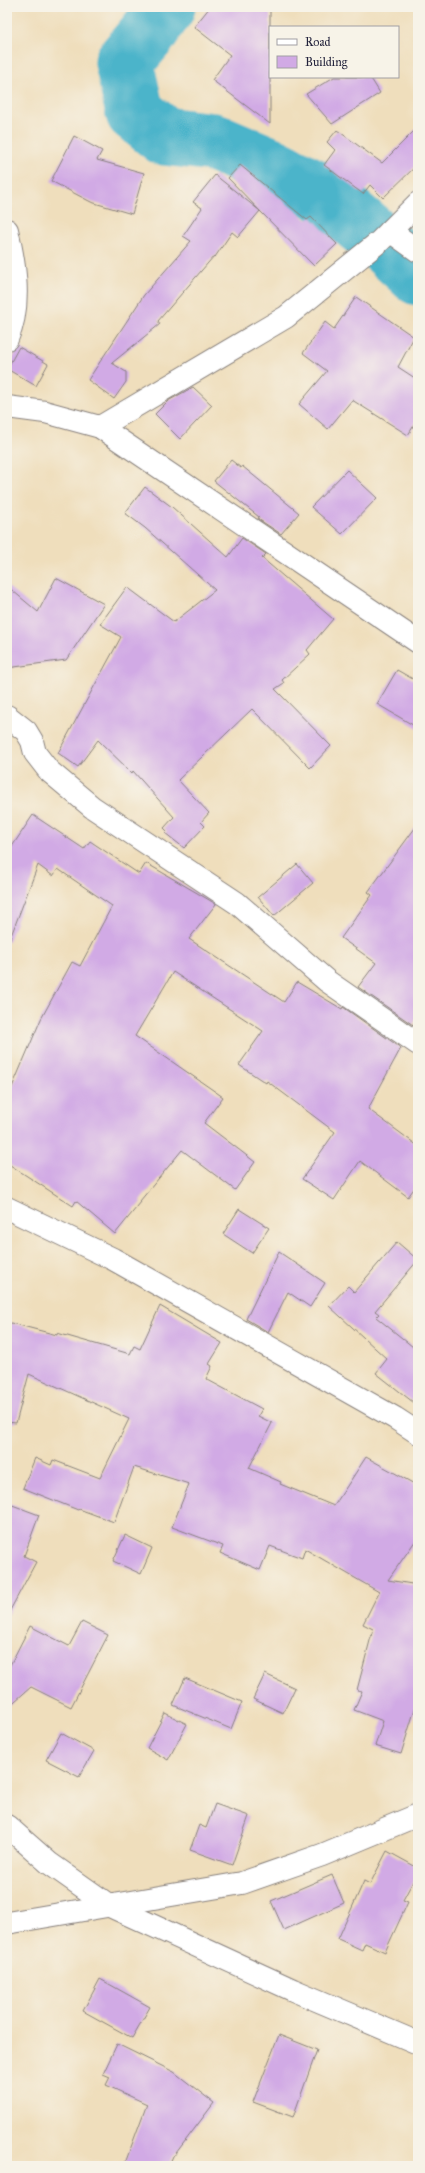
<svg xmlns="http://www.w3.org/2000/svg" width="425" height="2173" font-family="'IM FELL Great Primer',serif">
	<rect width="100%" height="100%" fill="#f7f3e8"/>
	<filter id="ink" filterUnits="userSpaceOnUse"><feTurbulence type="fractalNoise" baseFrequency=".025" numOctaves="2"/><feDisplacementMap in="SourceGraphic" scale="8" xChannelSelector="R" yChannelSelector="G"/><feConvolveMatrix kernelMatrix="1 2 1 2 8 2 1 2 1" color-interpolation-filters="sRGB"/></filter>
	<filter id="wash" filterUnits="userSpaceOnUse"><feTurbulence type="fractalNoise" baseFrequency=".012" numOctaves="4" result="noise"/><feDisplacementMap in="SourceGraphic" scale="16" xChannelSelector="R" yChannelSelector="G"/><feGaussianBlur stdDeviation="0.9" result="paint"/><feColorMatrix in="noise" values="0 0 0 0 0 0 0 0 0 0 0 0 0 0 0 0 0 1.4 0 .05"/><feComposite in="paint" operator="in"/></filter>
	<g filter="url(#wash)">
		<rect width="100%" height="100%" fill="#efdebc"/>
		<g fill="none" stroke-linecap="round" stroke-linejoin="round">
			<!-- river -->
			<path stroke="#4cb4ca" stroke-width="59" d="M166,7L149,32L124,62L135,113L164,136L214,142L268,165L320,191L380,241L418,276"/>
		</g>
		<g id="blocks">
			<!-- building -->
			<g fill="#d1aae5">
				<path d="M210,7H270V124L212,80L230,55L194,27Z"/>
				<path d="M334,77H370L380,93L332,124L306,94Z"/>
				<path d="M418,127V164L383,198L370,185L363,194L324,165L335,150L327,142L337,130L382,163Z"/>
				<path d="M74,136L102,151L97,160L144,173L132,214L91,202L51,181Z"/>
				<path d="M240,165L307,220L311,217L337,244L314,266L260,211L238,237L232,232L215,257L214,256L158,321L160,324L112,363L126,372V382L114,399L88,380L144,295L191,241L183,236L202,208L193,202L215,175L260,211L228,178Z"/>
				<path d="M356,297L414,337L398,367L418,380V419L408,435L352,400L328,429L299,404L327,371L303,353L325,322L334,329Z"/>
				<path d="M19,347L48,364L36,386L7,369Z"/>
				<path d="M193,387L212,405L180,439L155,414L168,401Z"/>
				<path d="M231,460L241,468L242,466L299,513L281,534L258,519L259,517L214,481Z"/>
				<path d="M347,470L377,498L342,534L311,507Z"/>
				<path d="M145,487L172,507L228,557L242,538L266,554L262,558L333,619L307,650L310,654L282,680L284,683L275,689L331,746L310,768L252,709L178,780L209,813L201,822L205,826L184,848L165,833L167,831L164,828L174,817L133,771L132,773L98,740L78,767L58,753L121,637L100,624L127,587L174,622L215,590L145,528L125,513Z"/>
				<path d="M56,578L104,604L66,660L7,668V586L38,612Z"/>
				<path d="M397,670L418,682V728L377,704Z"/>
				<path d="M33,815L84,849L90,841L139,874L146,863L216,904L189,939L284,1002L297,982L342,1009L343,1007L401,1048L368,1109L418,1146V1183L408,1197L360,1161L334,1200L302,1179L335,1132L267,1081L266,1083L239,1065L263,1031L173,972L135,1036L223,1097L204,1123L255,1162L235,1190L182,1150L140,1201L141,1202L115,1234L76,1201L73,1206L7,1163V1099L41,1019L72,962L80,966L112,906L58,869L53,876L38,865L9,941H7V854Z"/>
				<path d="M418,824V1016L413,1025L358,987L376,963L341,938L372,895L368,892Z"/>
				<path d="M297,864L313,883L274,916L258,897Z"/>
				<path d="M239,1209L269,1228L252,1253L223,1234Z"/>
				<path d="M397,1242L418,1260L375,1311L379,1314L376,1317L418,1351V1406L376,1373L387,1359L329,1306L348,1286L354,1292Z"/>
				<path d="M279,1252L325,1283L310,1307L288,1292L268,1332L246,1319Z"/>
				<path d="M160,1306L222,1343L209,1364L212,1366L206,1379L262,1409L258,1416L272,1423L249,1468L281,1482L280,1484L334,1506L366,1457L418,1486V1537L388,1580L418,1585V1699L401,1754L375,1746L383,1721L354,1710L362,1691L357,1690L373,1629L363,1624L379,1592L305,1549L302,1558L270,1546L260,1570L220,1553L223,1546L172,1527L189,1484L134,1467L114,1522L79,1509L78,1510L23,1488L35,1458L51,1465L53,1460L100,1478L129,1419L29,1374L16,1423L7,1422V1322L57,1335V1333L130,1354L134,1346L140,1349Z"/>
				<path d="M7,1503L39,1515L24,1556L36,1562L7,1616Z"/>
				<path d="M125,1535L152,1548L141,1574L113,1561Z"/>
				<path d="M82,1622L108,1635L71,1707L31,1687L7,1708V1671L30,1626L69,1646Z"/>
				<path d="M265,1674L295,1688L283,1713L253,1699Z"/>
				<path d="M185,1678L242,1702L231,1729L173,1705Z"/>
				<path d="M165,1713L187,1724L168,1760L147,1748Z"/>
				<path d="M61,1733L94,1751L79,1777L46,1760Z"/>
				<path d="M215,1804L249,1816L232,1865L190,1850L199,1825L206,1828Z"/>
				<path d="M387,1851L418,1868V1872L403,1900L408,1902L385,1952L365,1943L362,1950L338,1939L364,1881L370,1884Z"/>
				<path d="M332,1875L344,1903L284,1930L271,1901Z"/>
				<path d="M100,1979L150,2007L132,2038L83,2011Z"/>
				<path d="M279,2035L317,2050L293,2117L253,2102Z"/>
				<path d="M117,2044L174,2072L214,2103L173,2157L169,2166H124L147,2104L106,2085L110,2077L103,2074Z"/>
			</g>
		</g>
	</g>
	<g filter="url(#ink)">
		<use href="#blocks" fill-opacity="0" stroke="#88807c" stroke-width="1"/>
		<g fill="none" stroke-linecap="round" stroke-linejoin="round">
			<defs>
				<g id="street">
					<path d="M7,230C15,264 22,305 7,339"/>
					<path d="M390,231L418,251"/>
					<path d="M7,407L45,412L100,427L418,642"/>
					<path d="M100,427L286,317L380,241L418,203"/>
					<path d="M7,716L26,731L32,741L35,753L49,771L92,807L237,903L327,981L418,1044"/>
					<path d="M7,1208L113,1259L395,1418L418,1433"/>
					<path d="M7,1826L49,1863L110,1906L293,1990L418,2043"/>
					<path d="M7,1923L242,1883L322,1855L418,1815"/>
				</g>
			</defs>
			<!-- street casing -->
			<use href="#street" stroke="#88807c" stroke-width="24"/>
			<!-- street -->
			<use href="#street" stroke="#fff" stroke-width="22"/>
		</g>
	</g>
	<!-- margin -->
	<rect width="425" height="2173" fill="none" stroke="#f7f3e8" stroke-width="24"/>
	<!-- legend -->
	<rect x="269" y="26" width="130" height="52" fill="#f7f3e8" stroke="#a29fa3"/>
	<rect x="277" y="39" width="20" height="6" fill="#ffffff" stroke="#a29fa3"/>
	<text x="305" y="46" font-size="12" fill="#22223b">Road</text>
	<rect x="277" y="56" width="20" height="12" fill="#d1aae5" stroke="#a29fa3"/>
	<text x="305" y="66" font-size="12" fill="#22223b">Building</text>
</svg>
